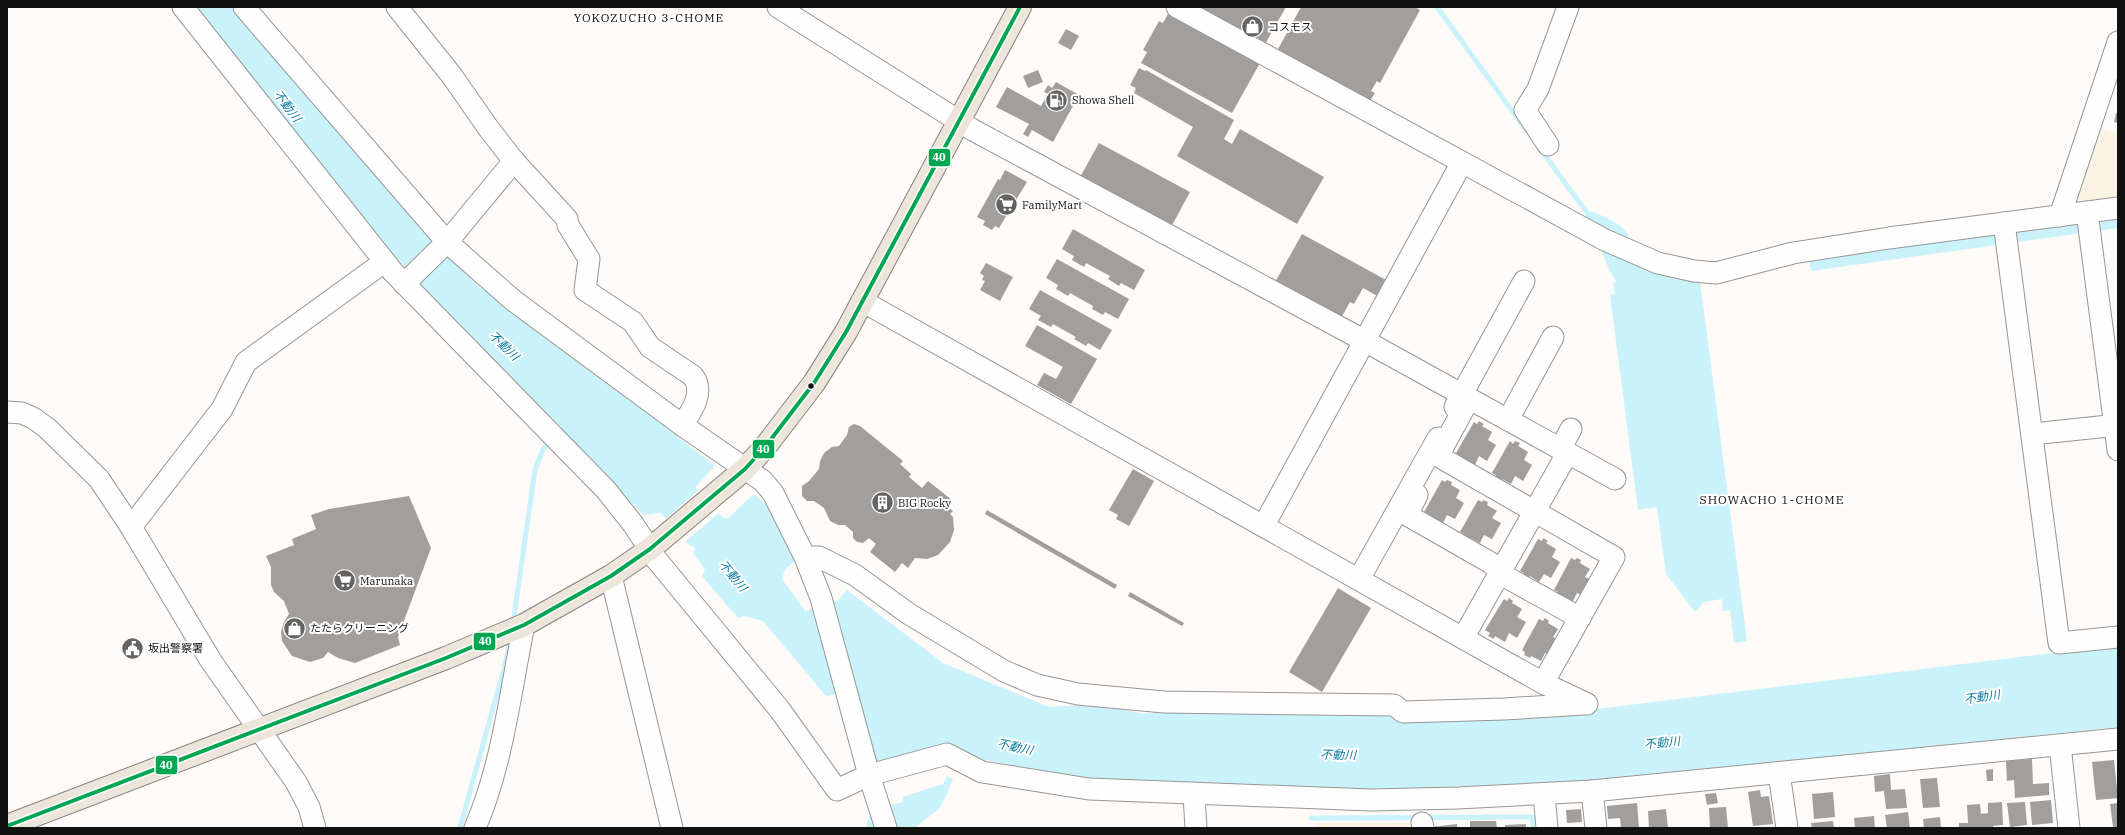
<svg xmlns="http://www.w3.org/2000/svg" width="2125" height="835" font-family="'IBM Plex Serif','Noto Sans JP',serif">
	<rect width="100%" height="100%" fill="#fdfaf7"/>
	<!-- farmland -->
	<g fill="#fbf3e2">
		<path d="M2098,128L2118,134V202L2071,208Z"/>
		<path d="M1316,823H1419L1420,828H1316Z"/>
	</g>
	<!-- water -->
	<g fill="#caf2fa">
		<path d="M195,7H233L420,224L423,231L480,288L508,303L715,466L695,487L722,517L727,519L754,494L772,510L795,560L785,570L782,579L806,612L830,596L836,602L847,590L943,663L1049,707L1082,705L1104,706L1144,714L1167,711L1449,717L1580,711L2118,645V727L1599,781L1433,792L1095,782L981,759L950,748L876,763L856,691L826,696L763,621L744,616L738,618L702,576L705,570L693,553L695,548L688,544L661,513L644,515L573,446L390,251Z"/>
		<path d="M1592,211C1608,219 1628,225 1631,243L1700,281L1747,641L1734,643L1730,610L1723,611L1722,599L1704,602L1695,612L1666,574L1657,507L1638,510L1610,295L1615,294L1613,284L1616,281C1608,270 1605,258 1599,246C1595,237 1587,228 1580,220Z"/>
		<path d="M2118,218V228L1811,271L1809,259Z"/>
		<path d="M947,776L953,779L947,794L939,809L914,828H866L871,810L903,802V797L943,784Z"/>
	</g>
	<!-- pier -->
	<path fill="#fdfaf7" d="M700,489L720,512L684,543L664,520Z"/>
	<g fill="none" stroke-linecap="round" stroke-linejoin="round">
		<!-- stream -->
		<g stroke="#caf2fa" stroke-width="5">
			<path d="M1437,7L1526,130"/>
			<path d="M1540,149L1591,218"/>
			<path d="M513,623L535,470L543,449L551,441"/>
			<path d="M1311,818L1532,817L1533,828"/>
			<path d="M460,828L506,661L511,636"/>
		</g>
	</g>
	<!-- building -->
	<g fill="#a19e9c">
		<path d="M1193,7H1286L1264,46Z"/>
		<path d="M1301,7H1415L1420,10L1380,83L1377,81L1371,91L1375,93L1368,104L1277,51Z"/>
		<path d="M1169,12L1260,63L1232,113L1141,63L1147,52L1143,50L1159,21L1163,23Z"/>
		<path d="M1066,29L1079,36L1071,50L1058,43Z"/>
		<path d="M1139,68L1145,71L1146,70L1234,120L1224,139L1232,144L1240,129L1324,177L1297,224L1177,156L1193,127L1134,93L1136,88L1130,85Z"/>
		<path d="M1038,70L1043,82L1028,88L1023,76Z"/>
		<path d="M1056,82L1079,95L1053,142L1032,130L1028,137L1023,134L1029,124L996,107L1007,87L1041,106L1048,94L1044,92L1048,85L1052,88Z"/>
		<path d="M2116,113L2118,114V123L2114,122Z"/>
		<path d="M1099,143L1190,192L1170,229L1079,179Z"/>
		<path d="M1005,170L1027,182L999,228L995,226L992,230L983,225L985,221L977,217L998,179L1000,180Z"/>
		<path d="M1073,229L1145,270L1134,290L1121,283L1119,286L1108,279L1110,276L1086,263L1084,267L1072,260L1074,256L1062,249Z"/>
		<path d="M1302,234L1388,281L1379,297L1363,288L1354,304L1350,302L1340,320L1274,284Z"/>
		<path d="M1057,259L1129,299L1118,319L1105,312L1103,315L1092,309L1093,306L1070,293L1068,296L1056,289L1058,285L1046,278Z"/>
		<path d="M986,263L1013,277L1000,301L980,290L985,281L982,280L984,276L980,273Z"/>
		<path d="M1040,290L1112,330L1100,350L1088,343L1086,346L1074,339L1076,337L1053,324L1051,327L1038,320L1041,316L1029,309Z"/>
		<path d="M1037,325L1097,359L1071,404L1037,385L1044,373L1056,379L1063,367L1025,346Z"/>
		<path d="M1479,421L1484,424L1482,426L1492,432L1488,440L1496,445L1487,461L1479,456L1475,465L1466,459L1464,462L1458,459L1460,456L1456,453L1474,422L1477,424Z"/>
		<path d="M854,424L860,426L903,461L900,464L911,474L909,477L922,488L928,481L952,500L946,506L953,511L950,514L953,517L954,530L950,542L938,555L927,559L915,558L908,568L902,563L895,572L870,552L876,544L869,538L863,543L857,542L853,538V532L845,525H838L830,521L824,508L814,501H807L802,496V486L809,481L819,469L820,461L824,453L832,447L839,446L847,435L849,427Z"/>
		<path d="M1510,441L1513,444L1515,441L1520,443L1518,446L1528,452L1524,460L1532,465L1523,481L1515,476L1511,484L1502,479L1500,481L1494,478L1496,475L1492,473Z"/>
		<path d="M1133,469L1154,481L1129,526L1116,519L1118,515L1109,510Z"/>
		<path d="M1442,480L1445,482L1447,480L1452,482L1451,485L1460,490L1456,498L1464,503L1455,519L1447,515L1443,523L1434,518L1432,520L1426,517L1428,514L1424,512Z"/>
		<path d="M409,496L431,548L398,637L400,645L355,663L338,658L328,652L323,658L310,662L292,656L282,641L281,632L284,622L289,614L284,601L274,592L271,585V567L266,556L294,545L292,539L316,529L311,515L329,509Z"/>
		<path d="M1478,500L1482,502L1483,500L1488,502L1487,505L1497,511L1492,518L1501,523L1492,539L1484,535L1480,543L1470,538L1469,540L1463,537L1464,534L1460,532Z"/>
		<path d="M987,510L1117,585L1115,589L985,514Z"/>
		<path d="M1543,538L1548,541L1546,543L1556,549L1552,557L1560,562L1551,578L1544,574L1539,582L1530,576L1528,579L1522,575L1524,573L1520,571L1538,539L1542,541Z"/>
		<path d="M1571,558L1575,560L1577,558L1581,560L1580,563L1590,569L1585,577L1594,581L1585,597L1577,593L1573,601L1563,596L1562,598L1556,595L1558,592L1554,590Z"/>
		<path d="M1338,588L1371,608L1322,692L1289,672Z"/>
		<path d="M1130,592L1184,623L1182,626L1128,596Z"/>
		<path d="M1509,598L1513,601L1512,603L1522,609L1517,617L1526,622L1517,638L1509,633L1505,642L1495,636L1494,639L1488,636L1490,633L1485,630L1504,599L1507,601Z"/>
		<path d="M1545,618L1549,621L1548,623L1558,629L1553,637L1562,642L1553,658L1545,653L1541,661L1531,656L1530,658L1524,655L1525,652L1522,650L1539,619L1543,621Z"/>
		<path d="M2032,759L2033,784L2049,783V795L2015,798L2014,780L2007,781L2006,761Z"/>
		<path d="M2114,760L2118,798L2096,800L2092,762Z"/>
		<path d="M1993,769V781H1987L1986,770Z"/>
		<path d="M1890,774L1891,790L1905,789L1907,808L1886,809L1884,791L1875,792L1874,776Z"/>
		<path d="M1937,778L1940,807L1923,808L1920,779Z"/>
		<path d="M1760,790L1761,797L1769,796L1773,824L1753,826L1748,792Z"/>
		<path d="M1833,792L1835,817L1814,819L1812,794Z"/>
		<path d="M1716,793L1718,803L1707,805L1705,794Z"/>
		<path d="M2051,800L2053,823L2032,825L2030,802Z"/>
		<path d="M2002,802L2003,825L1993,826V828H1959V823H1968L1967,805L1980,804L1981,814L1988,813V803Z"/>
		<path d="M2025,802L2027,825L2010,827L2007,803Z"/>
		<path d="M1637,803L1639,828H1621L1620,818L1608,819L1607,806Z"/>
		<path d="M2118,803V827H2113L2110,804Z"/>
		<path d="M1726,807L1728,828H1710L1709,808Z"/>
		<path d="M1581,809L1582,822L1567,823L1566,810Z"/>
		<path d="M1666,809L1668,828H1649L1648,811Z"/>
		<path d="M1908,812L1910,828H1887L1885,815Z"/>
		<path d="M1874,816L1875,828H1855L1854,818Z"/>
		<path d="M1940,817L1941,828H1924L1923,819Z"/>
		<path d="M1470,821H1496L1497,828H1470Z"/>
		<path d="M1833,821L1834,828H1812L1811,823Z"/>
		<path d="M1457,824V828H1431V827Z"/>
		<path d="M1526,824V828H1505V825Z"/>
	</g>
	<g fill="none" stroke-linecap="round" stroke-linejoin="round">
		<defs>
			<g id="minor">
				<path d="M183,7L393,272L606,490L633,524L656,559L780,710L837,790L869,775L947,754L982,772L1089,789L1371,800L1458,798L1592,791L2118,739"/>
				<path d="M244,7L447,242L514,301L682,425"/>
				<path d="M397,7L452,76L489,129L514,161L567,219L568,225L589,259L585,290L633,322L650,347L693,376C705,392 692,411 682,425L763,481L773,493L805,557L821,598L869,775L886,828"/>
				<path d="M778,7L973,130L1365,341L1615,479"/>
				<path d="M1177,7L1605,240L1658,263L1694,271L1716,273L1793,253L1889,238L2118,208"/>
				<path d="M1548,145L1525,110L1538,89L1568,7"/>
				<path d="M2087,212L2118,450"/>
				<path d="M2060,216L2118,42"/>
				<path d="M2004,223L2059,643L2118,637"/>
				<path d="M404,284L447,242L514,161"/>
				<path d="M862,301L1543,683L1587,704"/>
				<path d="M1469,399L1438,456L1614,557L1543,683"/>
				<path d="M1455,407L1524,281"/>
				<path d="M7,412L22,413L33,418L47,428L99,479L131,527L211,661L296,782L309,807L315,828"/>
				<path d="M1508,420L1553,337"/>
				<path d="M2032,434L2118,425"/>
				<path d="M1417,495L1407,515L1491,563L1508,578L1580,618"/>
				<path d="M1264,525L1461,164"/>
				<path d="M131,527L222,409L246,362L384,262"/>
				<path d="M805,557H819L855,575L909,614L1004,671L1037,685L1078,694L1164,702L1394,705L1403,712L1504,709L1584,704"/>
				<path d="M611,576L672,828"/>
				<path d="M1359,579L1438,438"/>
				<path d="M1463,638L1563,461L1564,442L1571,429"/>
				<path d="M2060,745L2069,828"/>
				<path d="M1779,773L1787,828"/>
				<path d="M1592,791L1596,828"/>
				<path d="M1544,794L1547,828"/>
				<path d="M1194,795L1196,828"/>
				<path d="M1422,823L1423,828"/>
				<path d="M475,828C503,763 510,693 524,625"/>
			</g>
			<path id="major" d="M7,826L446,658L524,625L611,576L650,549L745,469L765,447L814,383L846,332L1020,7"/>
		</defs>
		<!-- minor casing -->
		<use href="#minor" stroke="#979695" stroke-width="23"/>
		<!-- major casing -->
		<use href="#major" stroke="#858382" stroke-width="24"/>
		<!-- minor -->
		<use href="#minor" stroke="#fffefe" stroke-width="21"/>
		<!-- major -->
		<use href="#major" stroke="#eee5da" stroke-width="22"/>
		<defs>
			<path id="bus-1" d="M7,826L446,658L524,625L611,576L650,549L745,469L765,447L814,383L846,332L1020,7"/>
		</defs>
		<!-- bus-1 casing -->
		<use href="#bus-1" stroke="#fff" stroke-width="7"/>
		<!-- bus-1 -->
		<use href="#bus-1" stroke="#00a651" stroke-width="4"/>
	</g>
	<!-- icons -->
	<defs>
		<symbol id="shop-disc" viewBox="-11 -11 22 22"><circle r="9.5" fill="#646362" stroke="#fff"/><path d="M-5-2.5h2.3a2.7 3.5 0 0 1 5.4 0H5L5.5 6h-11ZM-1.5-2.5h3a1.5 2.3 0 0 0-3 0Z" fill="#fff"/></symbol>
		<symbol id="fuel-disc" viewBox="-11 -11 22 22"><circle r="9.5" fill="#646362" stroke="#fff"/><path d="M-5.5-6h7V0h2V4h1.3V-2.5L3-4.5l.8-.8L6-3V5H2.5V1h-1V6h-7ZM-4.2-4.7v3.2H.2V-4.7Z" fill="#fff"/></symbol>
		<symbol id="supermarket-disc" viewBox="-11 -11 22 22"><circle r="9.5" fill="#646362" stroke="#fff"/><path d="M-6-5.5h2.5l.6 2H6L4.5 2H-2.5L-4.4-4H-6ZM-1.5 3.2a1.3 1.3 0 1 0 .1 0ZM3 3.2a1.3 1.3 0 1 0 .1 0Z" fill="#fff"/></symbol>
		<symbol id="building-disc" viewBox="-11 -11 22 22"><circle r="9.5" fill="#646362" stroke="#fff"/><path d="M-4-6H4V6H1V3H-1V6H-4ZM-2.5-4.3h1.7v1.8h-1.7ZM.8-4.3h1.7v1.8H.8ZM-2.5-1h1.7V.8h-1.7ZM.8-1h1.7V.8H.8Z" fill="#fff"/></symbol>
		<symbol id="civic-disc" viewBox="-11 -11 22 22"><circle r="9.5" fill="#646362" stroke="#fff"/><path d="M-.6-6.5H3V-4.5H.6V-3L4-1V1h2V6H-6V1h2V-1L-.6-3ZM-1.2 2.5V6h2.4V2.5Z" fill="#fff"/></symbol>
	</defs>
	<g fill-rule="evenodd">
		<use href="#shop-disc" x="1240" y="14" width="25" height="25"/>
		<use href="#fuel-disc" x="1044" y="88" width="25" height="25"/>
		<use href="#supermarket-disc" x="994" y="192" width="25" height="25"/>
		<use href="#building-disc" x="870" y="490" width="25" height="25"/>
		<use href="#supermarket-disc" x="332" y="568" width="25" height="25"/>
		<use href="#shop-disc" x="282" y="616" width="25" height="25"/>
		<use href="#civic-disc" x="120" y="636" width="25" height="25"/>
	</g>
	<!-- markers -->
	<circle fill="#111" stroke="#fff" stroke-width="1.5" cx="811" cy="386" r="3.5"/>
	<g text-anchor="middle" stroke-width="4" stroke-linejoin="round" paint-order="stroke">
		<!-- poi labels -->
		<g font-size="11" fill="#111" stroke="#fff" text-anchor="start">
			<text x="1268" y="31">コスモス</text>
			<text x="1072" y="104">Showa Shell</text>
			<text x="1022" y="209">FamilyMart</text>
			<text x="898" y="507">BIG Rocky</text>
			<text x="360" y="585">Marunaka</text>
			<text x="310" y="632">たたらクリーニング</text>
			<text x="148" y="652">坂出警察署</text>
		</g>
		<!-- neighbourhood labels -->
		<g font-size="12" letter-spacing="1" fill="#111" stroke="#fff">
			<text x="649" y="22">YOKOZUCHO 3-CHOME</text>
			<text x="1772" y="504">SHOWACHO 1-CHOME</text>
		</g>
		<!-- water labels -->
		<g font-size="12" font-style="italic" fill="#0c7da1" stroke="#fff">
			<text transform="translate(287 106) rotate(53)" y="4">不動川</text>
			<text transform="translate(504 346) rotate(44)" y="4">不動川</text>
			<text transform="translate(733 576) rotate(50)" y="4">不動川</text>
			<text transform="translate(1982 697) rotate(-8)" y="4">不動川</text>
			<text transform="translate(1662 743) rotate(-6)" y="4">不動川</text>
			<text transform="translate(1015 747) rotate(12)" y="4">不動川</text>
			<text transform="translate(1338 755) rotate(1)" y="4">不動川</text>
		</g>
	</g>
	<g stroke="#fff" stroke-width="1.5">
		<rect x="928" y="148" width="23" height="19" rx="4" fill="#00a651"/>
		<rect x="752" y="439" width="23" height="20" rx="4" fill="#00a651"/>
		<rect x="473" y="632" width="23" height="19" rx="4" fill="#00a651"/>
		<rect x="155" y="755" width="23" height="20" rx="4" fill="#00a651"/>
	</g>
	<g font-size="11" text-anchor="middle" font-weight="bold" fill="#fff">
		<text x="939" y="161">40</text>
		<text x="763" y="453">40</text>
		<text x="485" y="645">40</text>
		<text x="166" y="769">40</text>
	</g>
	<!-- border -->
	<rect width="2125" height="835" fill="none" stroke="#111111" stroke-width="16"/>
</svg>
